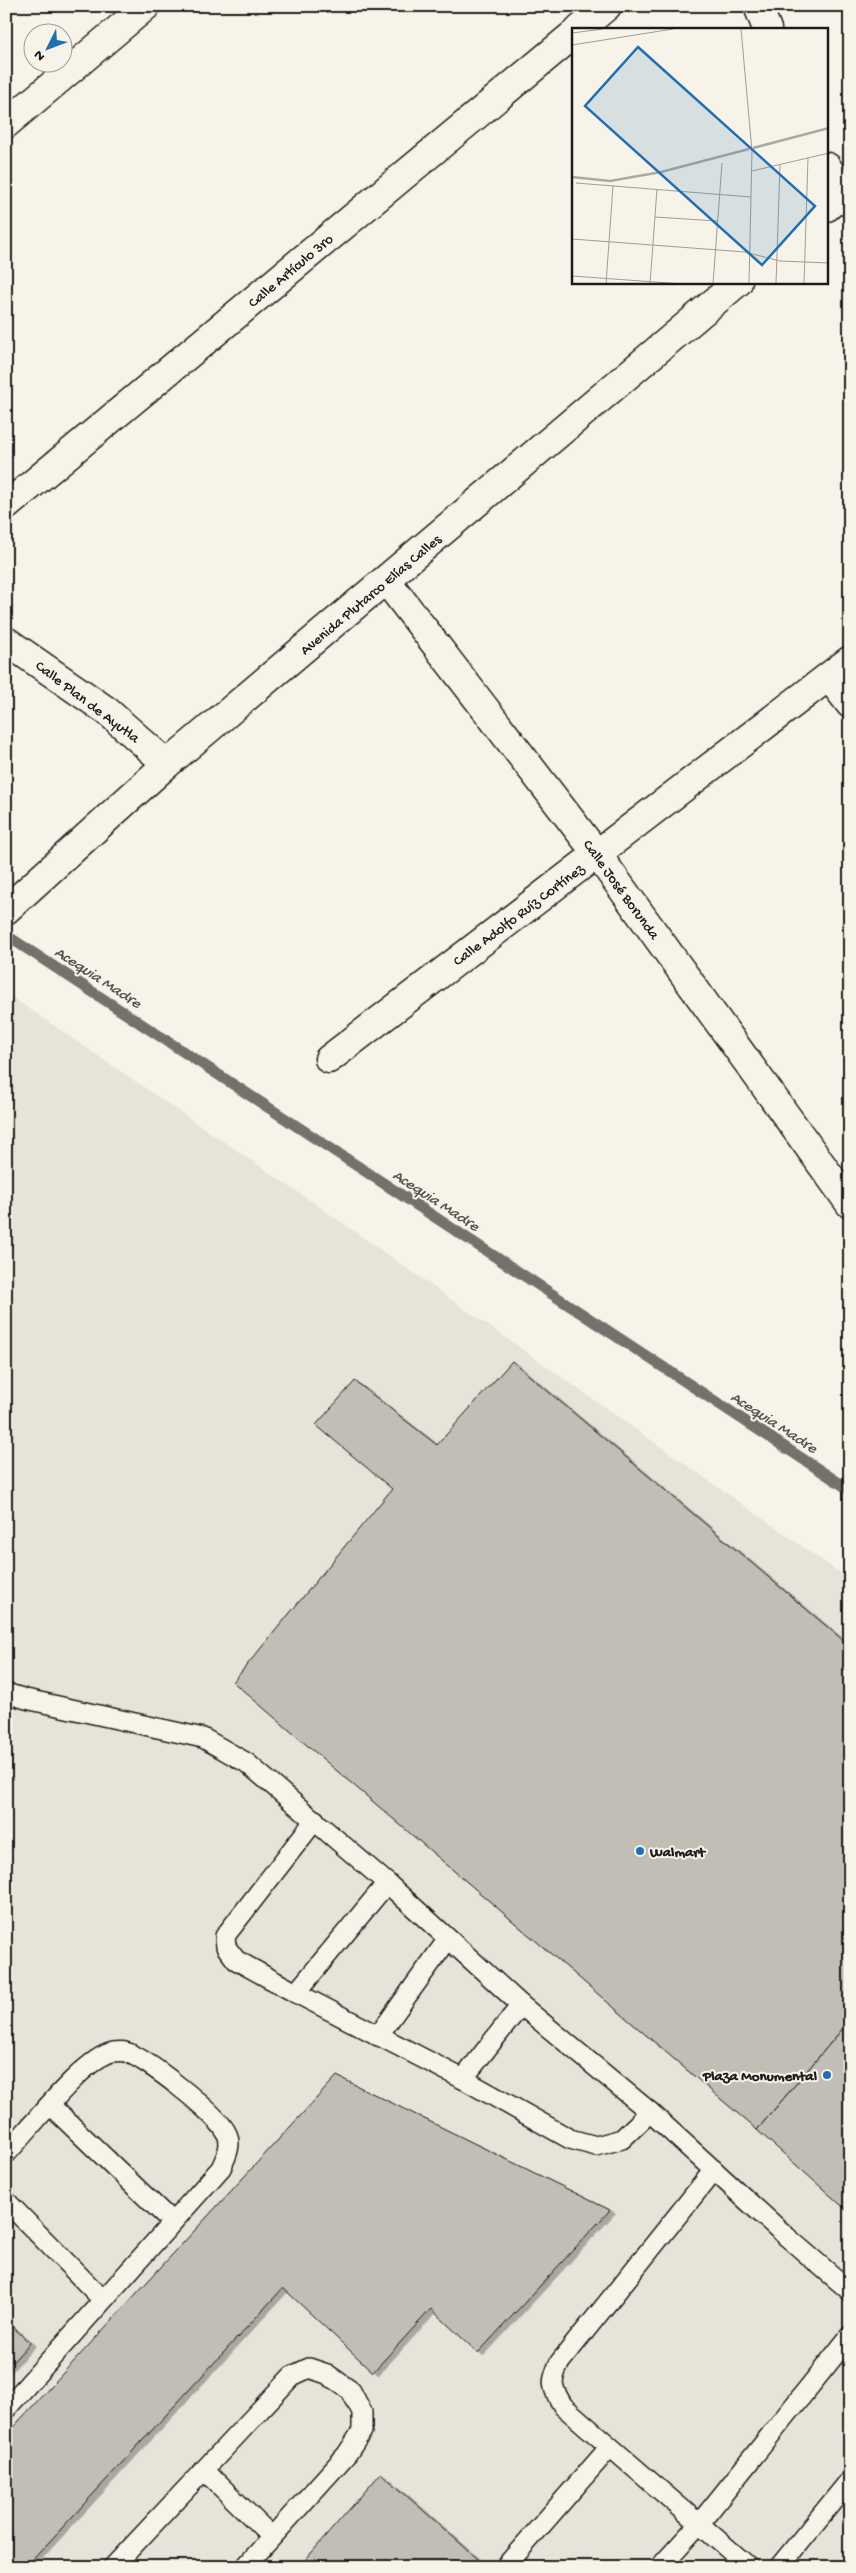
<svg xmlns="http://www.w3.org/2000/svg" width="856" height="2573" font-family="'Gochi Hand',sans-serif">
	<defs>
		<filter id="shadow"><feDropShadow dx="5.5" dy="3" stdDeviation="0" flood-color="#0004"/></filter>
	</defs>
	<rect width="100%" height="100%" fill="#f7f3e8"/>
	<filter id="ink" filterUnits="userSpaceOnUse"><feTurbulence type="fractalNoise" baseFrequency=".02" numOctaves="2"/><feDisplacementMap in="SourceGraphic" scale="10" xChannelSelector="R" yChannelSelector="G"/><feConvolveMatrix kernelMatrix="1 2 1 2 8 2 1 2 1" color-interpolation-filters="sRGB"/></filter>
	<g filter="url(#ink)">
		<!-- built -->
		<path fill="#e6e3d9" d="M6,993L324,1210L850,1580V2567H6Z"/>
		<g fill="none" stroke-linecap="round" stroke-linejoin="round">
			<!-- stream -->
			<path stroke="#72716c" stroke-width="11" d="M6,935L850,1490"/>
		</g>
		<!-- building -->
		<g fill="#c0beb5" stroke="#1c1c1c" filter="url(#shadow)">
			<path d="M512,1361L850,1646V2020L757,2130L233,1682L392,1489L316,1425L355,1381L437,1445Z"/>
			<path d="M850,2020V2213L757,2130Z"/>
			<path d="M337,2076L610,2210L478,2353L431,2309L373,2372L283,2288L26,2567H6V2435Z"/>
			<path d="M6,2321L30,2343L6,2369Z"/>
			<path d="M381,2473L478,2559L471,2567H299Z"/>
		</g>
		<g fill="none" stroke-linecap="round" stroke-linejoin="round">
			<defs>
				<g id="service">
					<path d="M6,1693L26,1699L203,1738L247,1763L387,1883L521,2005L650,2112L787,2237L850,2291"/>
					<path d="M315,1820L225,1936L226,1947L236,1960L296,1993L463,2079L570,2139L596,2146L622,2139L650,2112"/>
					<path d="M296,1993L387,1883"/>
					<path d="M378,2036L448,1939"/>
					<path d="M463,2079L521,2005"/>
					<path d="M51,2106L172,2222"/>
					<path d="M6,2154C29,2130 84,2057 113,2052C116,2052 122,2051 125,2052C144,2056 217,2114 226,2132C233,2144 226,2157 221,2168L6,2409"/>
					<path d="M714,2170L560,2362C550,2382 551,2386 563,2406L749,2567"/>
					<path d="M6,2201L103,2300"/>
					<path d="M204,2470L271,2536"/>
					<path d="M113,2567L292,2376L309,2368L327,2374L351,2391L362,2412V2431L347,2454L245,2567"/>
					<path d="M505,2567L609,2448"/>
					<path d="M660,2567L699,2524L850,2336"/>
					<path d="M779,2567L850,2480"/>
				</g>
				<g id="minor">
					<path d="M580,29L607,6"/>
					<path d="M6,124L146,6"/>
					<path d="M6,506L574,34"/>
					<path d="M386,580L597,854L850,1204"/>
					<path d="M6,641L107,711L167,764"/>
					<path d="M829,677L850,704"/>
					<path d="M329,1059L850,660"/>
				</g>
				<g id="tertiary">
					<path d="M758,6L767,29"/>
					<path d="M827,167L850,203"/>
				</g>
				<g id="primary">
					<path d="M827,207L850,187"/>
					<path d="M6,910L167,764L738,282"/>
				</g>
			</defs>
			<!-- service casing -->
			<use href="#service" stroke="#1c1c1c" stroke-width="22"/>
			<!-- minor casing -->
			<use href="#minor" stroke="#1c1c1c" stroke-width="31"/>
			<!-- tertiary casing -->
			<use href="#tertiary" stroke="#1c1c1c" stroke-width="31"/>
			<!-- primary casing -->
			<use href="#primary" stroke="#1c1c1c" stroke-width="31"/>
			<!-- service -->
			<use href="#service" stroke="#f7f3e8" stroke-width="19"/>
			<!-- minor -->
			<use href="#minor" stroke="#f7f3e8" stroke-width="28"/>
			<!-- tertiary -->
			<use href="#tertiary" stroke="#f7f3e8" stroke-width="28"/>
			<!-- primary -->
			<use href="#primary" stroke="#f7f3e8" stroke-width="28"/>
		</g>
	</g>
	<!-- markers -->
	<g fill="#1f6fb2" stroke="#f7f3e8" stroke-width="2">
		<circle cx="640" cy="1851" r="5"/>
		<circle cx="827" cy="2075" r="5"/>
	</g>
	<g text-anchor="middle" stroke-width="4" stroke-linejoin="round" paint-order="stroke">
		<!-- street labels -->
		<g font-size="15" fill="#1c1c1c" stroke="#f7f3e8">
			<text transform="translate(290 270) rotate(-40)" y="5">Calle Artículo 3ro</text>
			<text transform="translate(370 594) rotate(-40)" y="5">Avenida Plutarco Elías Calles</text>
			<text transform="translate(88 701) rotate(37)" y="5">Calle Plan de Ayutla</text>
			<text transform="translate(622 889) rotate(54)" y="5">Calle José Borunda</text>
			<text transform="translate(518 914) rotate(-37)" y="5">Calle Adolfo Ruíz Cortínez</text>
		</g>
		<!-- poi labels -->
		<g font-size="15" font-weight="bold" fill="#1c1c1c" stroke="#f7f3e8" text-anchor="start">
			<text x="650" y="1856">Walmart</text>
			<text x="817" y="2080" text-anchor="end">Plaza Monumental</text>
		</g>
		<!-- water labels -->
		<g font-size="16" font-style="italic" fill="#565452" stroke="#f7f3e8">
			<text transform="translate(99 976) rotate(33)" y="6">Acequia Madre</text>
			<text transform="translate(437 1199) rotate(33)" y="6">Acequia Madre</text>
			<text transform="translate(775 1421) rotate(33)" y="6">Acequia Madre</text>
		</g>
	</g>
	<!-- overview -->
	<g transform="translate(572 28)">
		<rect width="256" height="256" fill="#f7f3e8"/>
		<path fill="none" stroke="#aca9a2" stroke-width="2.5" d="M181,120L257,100M0,149L38,153L89,144L177,121"/>
		<path fill="none" stroke="#9f9d96" stroke-width="1" d="M169,1L180,123L177,256M0,5L31,1M0,17L101,1M180,143L257,125M4,155L179,169M83,189L145,193M0,211L173,224L208,233L257,235M0,248L111,256M34,256L41,158M78,256L85,161M141,256L150,135M204,256L208,137M232,256L236,130"/>
		<path fill="#1f6fb2" fill-opacity="0.15" stroke="#1f6fb2" stroke-width="2.5" d="M66,19L243,178L190,237L13,78Z"/>
		<rect width="256" height="256" fill="none" stroke="#1c1c1c" stroke-width="2.5"/>
	</g>
	<!-- margin -->
	<rect width="856" height="2573" fill="none" stroke="#f7f3e8" stroke-width="25"/>
	<rect x="12" y="12" width="831" height="2548" fill="none" stroke="#1c1c1c" stroke-width="2" filter="url(#ink)"/>
	<!-- north arrow -->
	<g transform="translate(48 48) rotate(228)"><circle r="24" fill="#f7f3e8" stroke="#9f9d96"/>
	<path d="M0-4L9 19L0 12L-9 19Z" fill="#1f6fb2"/>
	<text y="-8" font-size="14" font-weight="bold" text-anchor="middle" fill="#1c1c1c">N</text>
	</g>
</svg>
